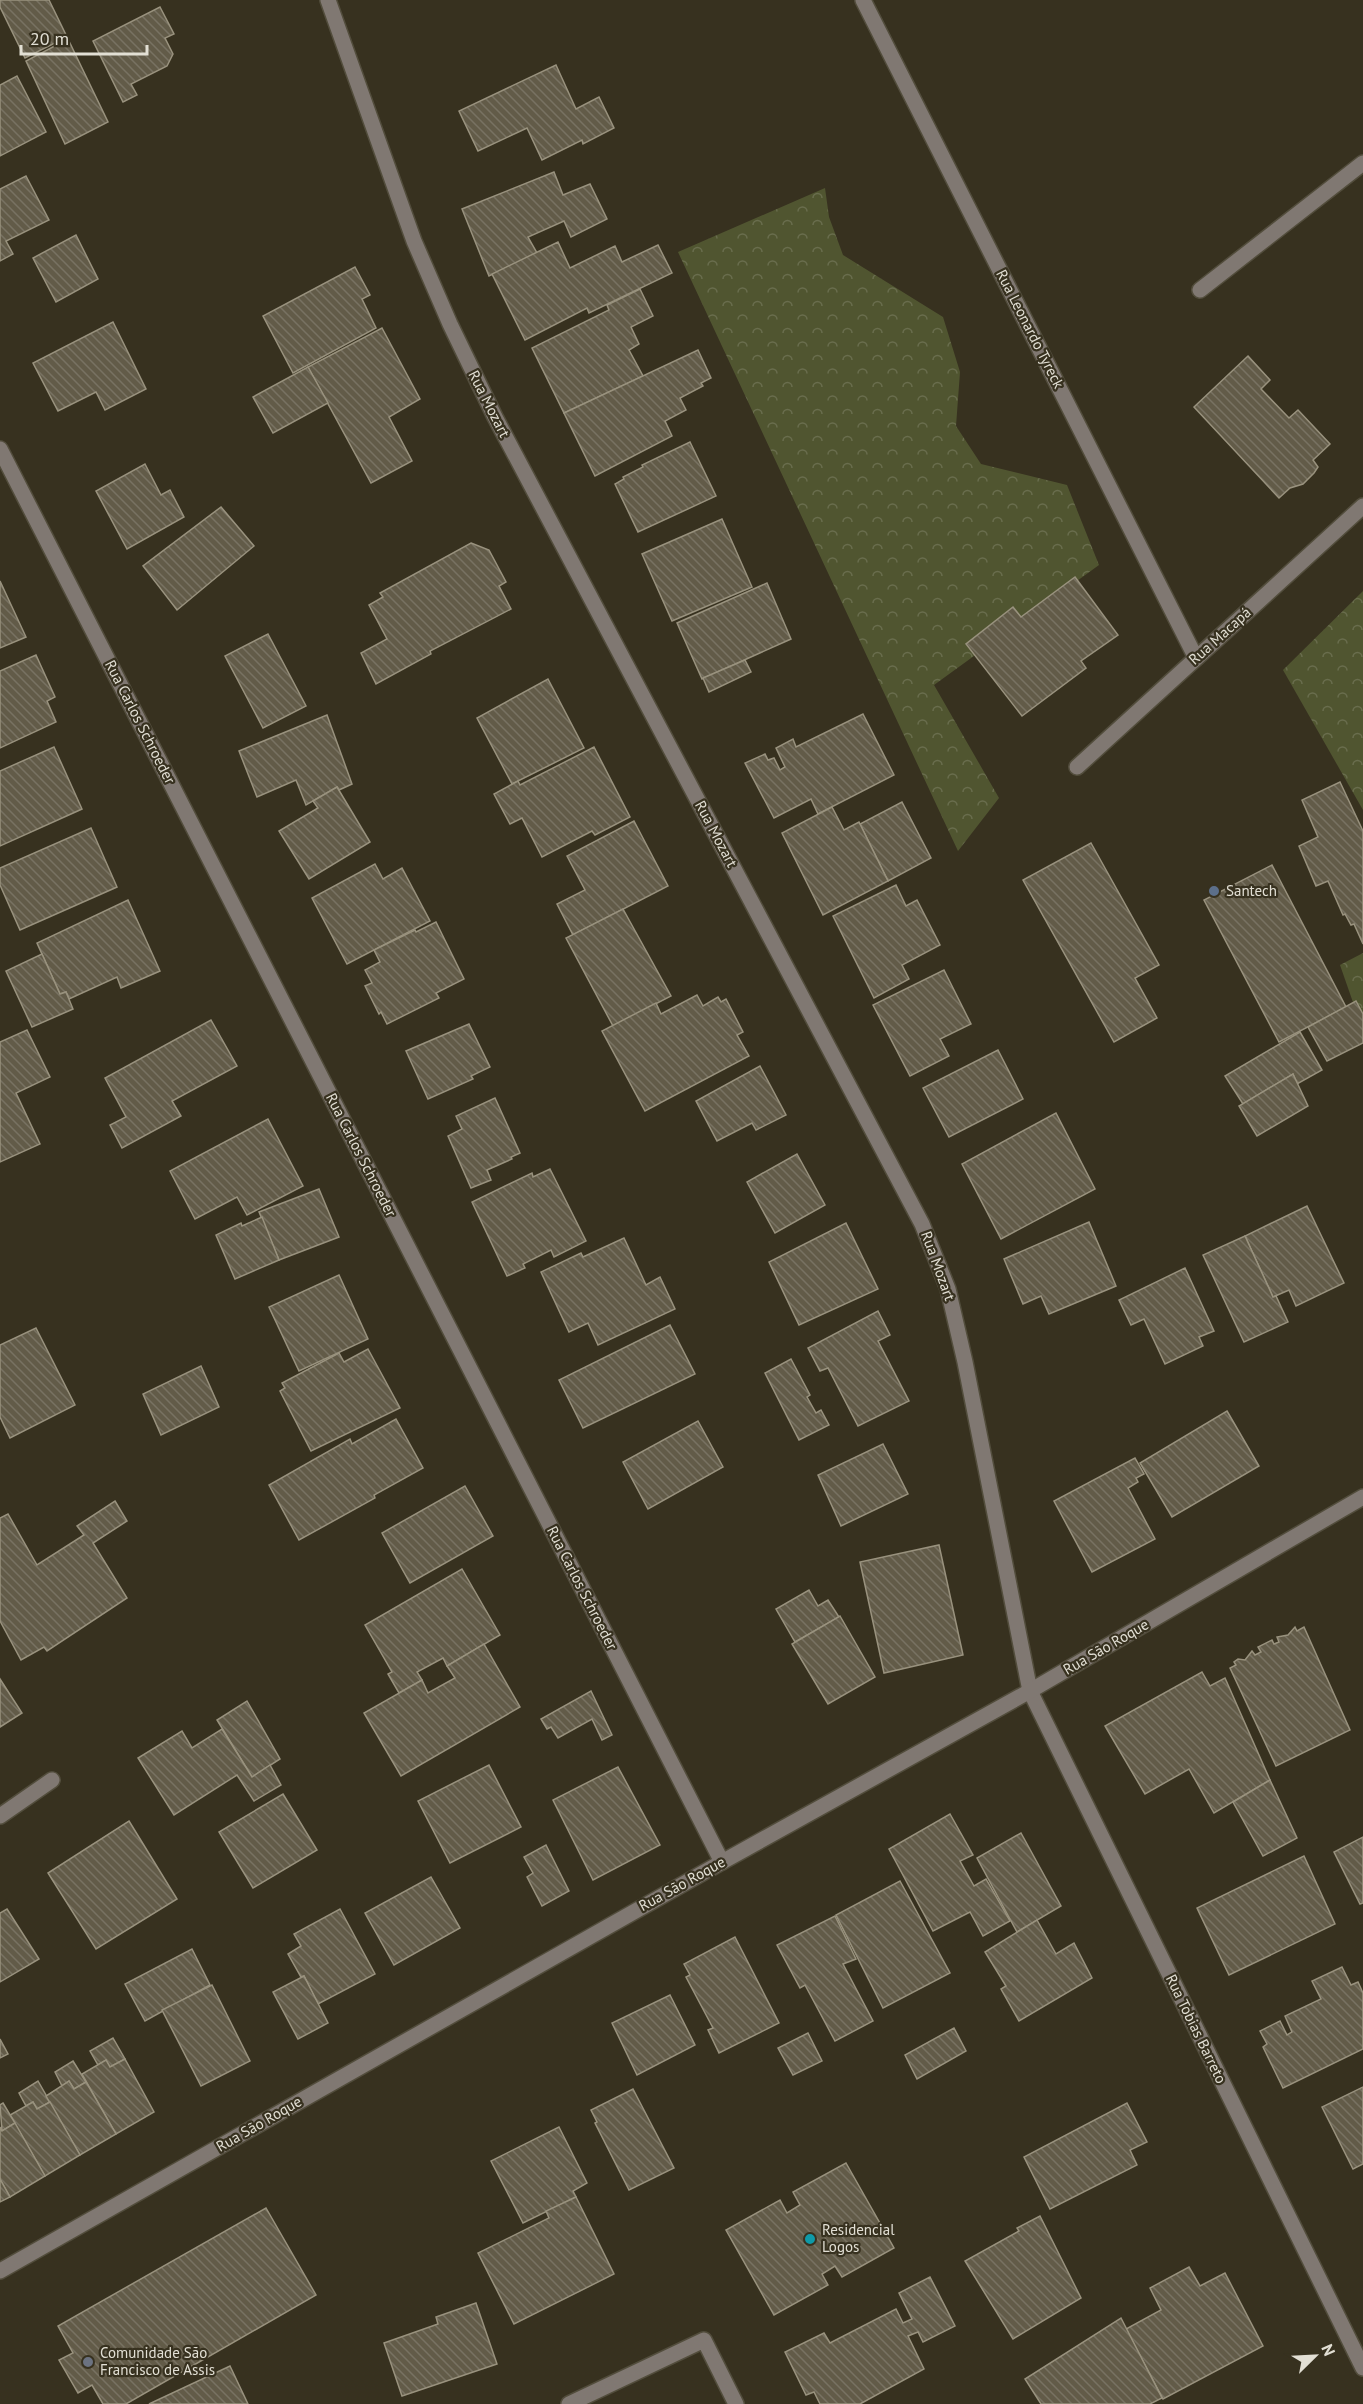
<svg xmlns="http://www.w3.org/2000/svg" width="1363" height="2404" font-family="'PT Sans',sans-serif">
	<defs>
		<pattern id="forest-crowns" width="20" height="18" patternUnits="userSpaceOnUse" patternTransform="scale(1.5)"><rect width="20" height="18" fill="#505530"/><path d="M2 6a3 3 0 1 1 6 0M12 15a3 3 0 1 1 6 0" fill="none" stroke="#696d4d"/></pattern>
		<pattern id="building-back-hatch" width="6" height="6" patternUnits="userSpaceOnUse" patternTransform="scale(1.5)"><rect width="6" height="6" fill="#625b48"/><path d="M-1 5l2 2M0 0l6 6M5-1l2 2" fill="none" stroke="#787262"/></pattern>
	</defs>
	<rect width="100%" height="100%" fill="#37311f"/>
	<!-- forest -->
	<g fill="url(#forest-crowns)">
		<path d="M825,188L829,217L843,255L943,317L960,372L956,426L981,464L1067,485L1099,565L934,685L999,798L958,851L678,252Z"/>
		<path d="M1363,591V810L1283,670Z"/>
		<path d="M1363,953V1031L1340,965Z"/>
	</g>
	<!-- building -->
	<g fill="url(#building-back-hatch)" stroke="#99927e" stroke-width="1.5">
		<path d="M0,0H49L67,37L25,58L0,7Z"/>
		<path d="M160,7L174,34L165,38L173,54L167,66L131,84L137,95L123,102L93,41Z"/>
		<path d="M68,39L108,122L65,144L26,61Z"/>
		<path d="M556,65L576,109L599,97L614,128L583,144L582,140L542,160L527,128L478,151L459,111Z"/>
		<path d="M17,76L46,132L0,156V85Z"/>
		<path d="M554,172L563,195L590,184L607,219L571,237L564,221L528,237L537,253L489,276L462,209Z"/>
		<path d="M26,176L49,220L6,241L13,254L0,261V189Z"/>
		<path d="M76,235L98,279L56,302L33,258Z"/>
		<path d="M558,242L570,268L615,246L622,262L658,245L672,273L589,313L587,308L525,340L492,274Z"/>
		<path d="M355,267L370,295L362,299L376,328L293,373L263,316Z"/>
		<path d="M640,289L653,316L631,327L639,344L629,350L643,376L564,413L532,348L609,310L607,305Z"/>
		<path d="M113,322L146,389L105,410L96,392L58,411L33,363Z"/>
		<path d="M382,328L420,399L389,417L412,461L371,483L308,367Z"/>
		<path d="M698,350L711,378L701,383L703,386L680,398L686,410L665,421L672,436L595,476L564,413Z"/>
		<path d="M1248,356L1270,380L1261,389L1289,418L1298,410L1330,444L1313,460L1318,467L1314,473L1303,484L1290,488L1279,498L1194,407Z"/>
		<path d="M308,367L328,403L273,433L253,397Z"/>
		<path d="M690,442L716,496L638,532L615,484L624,479L623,477L643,467L642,465Z"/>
		<path d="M145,464L161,495L170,490L184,517L127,549L96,491Z"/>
		<path d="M221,507L254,546L177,610L143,566Z"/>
		<path d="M722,519L752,587L672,621L642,554Z"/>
		<path d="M471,543L489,550L506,582L499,586L511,609L430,651L431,654L376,684L361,653L387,639L369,605L383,597L380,593Z"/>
		<path d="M1075,577L1118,635L1081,661L1086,668L1022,716L966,644L1013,607L1021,617Z"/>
		<path d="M0,581L26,637L0,648Z"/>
		<path d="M767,583L791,639L702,679L677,623Z"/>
		<path d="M268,634L306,706L263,728L225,656Z"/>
		<path d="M36,655L55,697L47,701L56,722L0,748V671Z"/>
		<path d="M745,660L751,672L709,692L703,678Z"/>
		<path d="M548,679L584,748L512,784L477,718Z"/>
		<path d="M863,714L894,775L818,814L811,799L774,818L745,763L765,754L768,760L774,758L780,770L785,767L776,748L793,739L796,747Z"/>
		<path d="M327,715L352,784L339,790L337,787L306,805L296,780L257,797L239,751Z"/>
		<path d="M54,747L82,809L0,846V771Z"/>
		<path d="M594,747L630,817L595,835L592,831L542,857L522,818L510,824L494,794L518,781L520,785Z"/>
		<path d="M1340,782L1363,831V944L1354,924L1351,925L1345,914L1343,915L1328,881L1316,886L1299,846L1318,837L1302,800Z"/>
		<path d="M337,787L370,842L309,879L279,831L318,808L313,801Z"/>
		<path d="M902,802L931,858L888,881L860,824Z"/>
		<path d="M832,807L844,830L859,822L888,881L823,915L782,833Z"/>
		<path d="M634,821L668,886L573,935L557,904L585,890L567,856Z"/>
		<path d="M91,828L117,887L20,930L0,885V868Z"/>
		<path d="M1091,843L1159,965L1135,978L1157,1018L1114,1042L1023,880Z"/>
		<path d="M375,864L383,879L402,868L430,921L347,964L312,898Z"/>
		<path d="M1272,865L1346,1007L1279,1042L1204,900Z"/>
		<path d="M896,885L906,906L917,900L940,945L902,965L909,979L874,998L833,916Z"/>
		<path d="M128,900L160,971L121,988L117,977L69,999L66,992L60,994L37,943Z"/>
		<path d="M623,909L671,996L613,1026L566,938Z"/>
		<path d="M436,922L464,979L436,993L439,998L387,1024L381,1012L379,1014L365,986L372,983L365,970L380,962L374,950L415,930L416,932Z"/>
		<path d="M42,954L60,994L66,992L73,1009L32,1027L6,971Z"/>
		<path d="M944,970L971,1024L940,1039L949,1056L910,1076L873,1005Z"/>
		<path d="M697,995L703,1006L718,997L721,1002L726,999L743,1032L737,1035L749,1056L645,1111L602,1031L656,1003L661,1014Z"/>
		<path d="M1356,1001L1363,1014V1043L1327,1061L1308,1027Z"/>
		<path d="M211,1020L237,1066L172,1101L181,1116L122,1148L110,1125L126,1117L105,1078Z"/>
		<path d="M469,1024L490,1067L471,1076L473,1079L428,1099L406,1051Z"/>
		<path d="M27,1030L50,1077L16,1093L40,1144L0,1162V1042Z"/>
		<path d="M1300,1032L1322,1070L1297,1084L1293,1074L1243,1104L1225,1076Z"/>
		<path d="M998,1050L1023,1099L949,1137L923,1088Z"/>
		<path d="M760,1066L786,1115L756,1130L752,1123L717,1141L696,1101Z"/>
		<path d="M1293,1074L1308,1106L1257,1136L1239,1106Z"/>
		<path d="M495,1098L520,1153L511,1157L512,1159L487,1170L491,1180L471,1188L448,1136L462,1129L456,1116Z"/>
		<path d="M1056,1113L1095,1189L1001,1239L962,1164Z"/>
		<path d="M268,1119L303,1186L247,1215L237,1197L195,1219L170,1171Z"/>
		<path d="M797,1154L825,1205L775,1233L747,1182Z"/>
		<path d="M550,1169L586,1241L554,1257L551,1250L523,1264L525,1268L507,1276L472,1202L532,1173L533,1177Z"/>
		<path d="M319,1189L339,1237L279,1260L259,1212Z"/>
		<path d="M1307,1206L1344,1283L1296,1306L1289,1290L1273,1297L1245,1236Z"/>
		<path d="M262,1217L279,1260L235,1279L216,1235L241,1223L242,1226Z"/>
		<path d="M1089,1222L1116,1286L1049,1314L1041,1296L1023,1304L1004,1259Z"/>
		<path d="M846,1223L878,1289L799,1325L769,1262Z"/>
		<path d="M1245,1236L1273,1297L1276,1296L1288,1322L1244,1342L1203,1255Z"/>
		<path d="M624,1238L646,1285L660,1277L675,1309L598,1345L588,1323L569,1332L541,1272L581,1253L583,1257Z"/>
		<path d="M1185,1268L1214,1331L1199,1337L1203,1346L1165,1364L1144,1319L1131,1325L1119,1300Z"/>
		<path d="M339,1275L368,1339L299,1371L269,1307Z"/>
		<path d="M878,1311L890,1335L878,1341L909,1401L858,1426L828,1368L820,1371L808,1348Z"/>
		<path d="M670,1325L695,1374L583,1428L559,1380Z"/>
		<path d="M36,1328L75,1405L10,1438L0,1417V1345Z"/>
		<path d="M368,1349L400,1408L311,1451L280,1391L285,1388L282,1383L339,1353L344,1362Z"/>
		<path d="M791,1359L810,1395L807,1397L816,1413L821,1410L829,1425L799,1440L765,1373Z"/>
		<path d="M201,1366L219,1407L161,1435L143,1394Z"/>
		<path d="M1227,1411L1259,1466L1172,1517L1140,1463Z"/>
		<path d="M396,1419L423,1468L374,1495L375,1498L299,1540L269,1485L350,1439L352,1444Z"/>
		<path d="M698,1421L723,1467L648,1509L623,1462Z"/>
		<path d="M883,1444L908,1494L841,1526L818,1475Z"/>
		<path d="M1135,1458L1144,1474L1136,1478L1138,1482L1128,1488L1155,1539L1092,1572L1054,1501Z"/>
		<path d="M465,1486L493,1536L410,1583L382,1533Z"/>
		<path d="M115,1501L127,1521L93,1543L127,1598L47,1651L44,1647L21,1660L0,1621V1518L8,1514L37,1565L84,1535L77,1526Z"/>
		<path d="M939,1545L963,1655L884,1673L860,1562Z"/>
		<path d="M462,1569L500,1635L447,1666L443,1658L417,1672L422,1680L399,1693L388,1674L392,1672L365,1625Z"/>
		<path d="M809,1590L818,1606L828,1600L839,1617L795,1642L776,1609Z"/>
		<path d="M840,1616L875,1677L828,1704L792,1644Z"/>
		<path d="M1295,1627L1297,1631L1304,1627L1350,1730L1276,1766L1230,1668L1236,1665L1234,1662L1238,1659L1245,1660L1252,1651L1255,1655L1261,1652L1258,1647L1272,1640L1274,1644L1279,1642L1277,1637L1288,1635Z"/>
		<path d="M484,1644L520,1707L401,1776L364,1713L422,1680L428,1693L455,1678L447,1666Z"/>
		<path d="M1202,1672L1210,1686L1225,1678L1270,1780L1214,1813L1189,1769L1145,1794L1105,1726Z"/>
		<path d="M0,1679L22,1713L0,1727Z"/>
		<path d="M591,1691L612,1735L602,1740L592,1719L558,1738L551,1727L547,1729L541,1719Z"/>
		<path d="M247,1701L280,1759L252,1777L217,1720Z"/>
		<path d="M222,1729L252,1777L270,1765L281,1785L254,1801L237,1775L174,1815L138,1758L182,1731L192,1748Z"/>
		<path d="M489,1765L521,1827L450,1863L418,1801Z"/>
		<path d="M618,1767L660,1845L593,1880L553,1800Z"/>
		<path d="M1270,1780L1297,1838L1263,1856L1233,1802Z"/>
		<path d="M283,1794L317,1850L253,1888L219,1832Z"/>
		<path d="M950,1814L973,1855L960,1861L974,1886L986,1879L1010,1921L983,1936L970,1912L933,1931L889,1849Z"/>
		<path d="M129,1821L177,1899L96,1949L48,1873Z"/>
		<path d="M1021,1833L1061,1906L1017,1932L977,1858Z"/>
		<path d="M1363,1837V1903L1360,1904L1334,1852Z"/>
		<path d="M546,1845L569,1891L542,1906L527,1877L533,1873L524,1857Z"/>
		<path d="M1304,1856L1335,1924L1229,1975L1197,1908Z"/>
		<path d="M431,1877L460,1928L394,1965L365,1913Z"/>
		<path d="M900,1881L950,1973L883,2008L836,1915Z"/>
		<path d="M7,1909L39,1959L0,1982V1913Z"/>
		<path d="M340,1909L375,1974L318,2004L304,1976L301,1977L288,1954L301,1946L294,1934Z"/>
		<path d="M835,1916L856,1959L843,1964L873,2021L835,2041L805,1985L800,1988L777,1945Z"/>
		<path d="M1037,1920L1056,1954L1074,1943L1092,1978L1019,2021L1001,1989L1006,1986L985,1952Z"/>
		<path d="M735,1937L779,2023L719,2053L708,2030L713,2028L686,1977L690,1975L684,1964Z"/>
		<path d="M192,1949L210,1985L145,2021L125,1984Z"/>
		<path d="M1342,1967L1351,1985L1358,1982L1363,1993V2049L1283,2088L1263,2047L1267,2044L1260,2031L1280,2021L1287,2035L1292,2032L1285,2016L1321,1999L1312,1981Z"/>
		<path d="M304,1976L328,2023L298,2039L273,1992Z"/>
		<path d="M212,1985L250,2061L201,2086L162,2010Z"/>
		<path d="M670,1995L695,2045L637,2075L612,2023Z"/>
		<path d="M954,2028L966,2051L917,2079L905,2055Z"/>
		<path d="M808,2033L822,2061L793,2075L778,2048Z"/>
		<path d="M113,2038L125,2059L110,2067L106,2060L98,2065L90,2051Z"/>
		<path d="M0,2039L8,2054L0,2058Z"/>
		<path d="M125,2059L154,2112L116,2134L82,2074L106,2060L110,2067Z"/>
		<path d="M73,2061L86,2082L74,2089L69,2081L62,2086L55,2072Z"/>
		<path d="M38,2081L50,2102L37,2109L33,2102L26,2106L19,2093Z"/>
		<path d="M69,2081L74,2089L86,2082L116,2134L80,2155L46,2096Z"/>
		<path d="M1363,2087V2164L1353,2169L1322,2107Z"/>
		<path d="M633,2089L674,2168L629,2190L595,2123L597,2122L591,2110Z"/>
		<path d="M33,2102L37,2109L50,2102L80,2155L45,2176L10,2115Z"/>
		<path d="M3,2103L15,2123L2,2131L0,2105Z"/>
		<path d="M1127,2103L1147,2142L1130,2150L1137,2165L1050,2209L1024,2157Z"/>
		<path d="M15,2123L45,2176L10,2197L0,2179V2127L2,2131Z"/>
		<path d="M559,2127L587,2183L573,2191L576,2197L523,2223L491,2161Z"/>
		<path d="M846,2163L894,2248L842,2277L835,2266L822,2274L828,2285L774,2315L726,2230L780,2200L787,2213L800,2205L793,2192Z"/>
		<path d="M0,2179L10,2197L0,2202Z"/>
		<path d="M576,2197L614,2274L514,2324L478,2253L549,2218L546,2211Z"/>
		<path d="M266,2208L316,2295L126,2404H103L92,2385L78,2393L59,2360L73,2353L58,2326Z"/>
		<path d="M1040,2216L1081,2298L1013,2339L965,2261L1019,2231L1017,2228Z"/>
		<path d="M1189,2267L1200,2286L1225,2273L1263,2346L1163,2399L1126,2329L1161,2310L1150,2288Z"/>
		<path d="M930,2277L955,2326L923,2342L918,2332L908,2336L924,2369L860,2404H820L814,2392L806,2395L785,2352L824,2333L830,2343L896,2309L903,2323L912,2319L899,2293Z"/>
		<path d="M476,2303L497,2364L402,2396L384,2343L438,2324L436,2317Z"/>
		<path d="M1121,2318L1162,2398L1150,2404H1041L1025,2379Z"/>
		<path d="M230,2366L248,2404H149Z"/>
	</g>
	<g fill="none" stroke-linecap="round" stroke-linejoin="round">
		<defs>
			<g id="minor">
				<path d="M328,0L414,241L450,324L495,417L922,1224L948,1289L965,1362L1030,1691L1363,2368"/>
				<path d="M863,0L1196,658"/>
				<path d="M1200,290L1363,163"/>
				<path d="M0,449L722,1862"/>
				<path d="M1077,767L1363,506"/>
				<path d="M0,1816L52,1780"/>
				<path d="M0,2271L722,1862L1030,1691L1363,1497"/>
				<path d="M569,2404L704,2340L736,2404"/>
			</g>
		</defs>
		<!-- minor casing -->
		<use href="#minor" stroke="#524d3c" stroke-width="18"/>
		<!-- minor -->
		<use href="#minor" stroke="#807872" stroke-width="15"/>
	</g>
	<!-- markers -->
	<circle fill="#5c6f8a" stroke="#37311f" stroke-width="2" cx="1214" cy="891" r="6"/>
	<circle fill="#0f9aa8" stroke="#37311f" stroke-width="2" cx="810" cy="2239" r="6"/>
	<circle fill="#6b7280" stroke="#37311f" stroke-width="2" cx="88" cy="2362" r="6"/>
	<g text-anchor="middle" stroke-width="4.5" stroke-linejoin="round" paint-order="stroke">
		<!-- street labels -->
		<g font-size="15" fill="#e2dfd4" stroke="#37311f">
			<text transform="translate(1030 329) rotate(63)" y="5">Rua Leonardo Tyreck</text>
			<text transform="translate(489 404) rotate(63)" y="5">Rua Mozart</text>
			<text transform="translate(1220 636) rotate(-42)" y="5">Rua Macapá</text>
			<text transform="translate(140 722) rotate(63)" y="5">Rua Carlos Schroeder</text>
			<text transform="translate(716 834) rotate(62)" y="5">Rua Mozart</text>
			<text transform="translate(361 1155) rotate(63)" y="5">Rua Carlos Schroeder</text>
			<text transform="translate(938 1266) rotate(70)" y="5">Rua Mozart</text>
			<text transform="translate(582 1588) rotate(63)" y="5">Rua Carlos Schroeder</text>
			<text transform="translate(1106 1647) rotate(-30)" y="5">Rua São Roque</text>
			<text transform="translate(682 1884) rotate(-29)" y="5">Rua São Roque</text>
			<text transform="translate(1196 2029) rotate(64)" y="5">Rua Tobias Barreto</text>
			<text transform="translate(259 2124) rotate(-30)" y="5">Rua São Roque</text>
		</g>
		<!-- poi labels -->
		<g font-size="15" fill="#e2dfd4" stroke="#37311f" text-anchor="start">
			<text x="1226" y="896">Santech</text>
			<text x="822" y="2235">Residencial<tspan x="822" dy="17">Logos</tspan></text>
			<text x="100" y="2358">Comunidade São<tspan x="100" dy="17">Francisco de Assis</tspan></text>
		</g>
	</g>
	<!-- north arrow -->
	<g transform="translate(1315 2356) rotate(66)" stroke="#37311f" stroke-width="4.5" paint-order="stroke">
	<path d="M0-4.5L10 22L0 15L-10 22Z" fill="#e2dfd4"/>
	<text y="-9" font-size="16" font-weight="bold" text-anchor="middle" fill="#e2dfd4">N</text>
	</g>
	<!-- scale -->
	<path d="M21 45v9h126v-9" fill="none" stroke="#e2dfd4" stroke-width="3"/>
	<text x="30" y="45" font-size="18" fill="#e2dfd4" stroke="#37311f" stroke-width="4.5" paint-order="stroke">20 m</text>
</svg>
